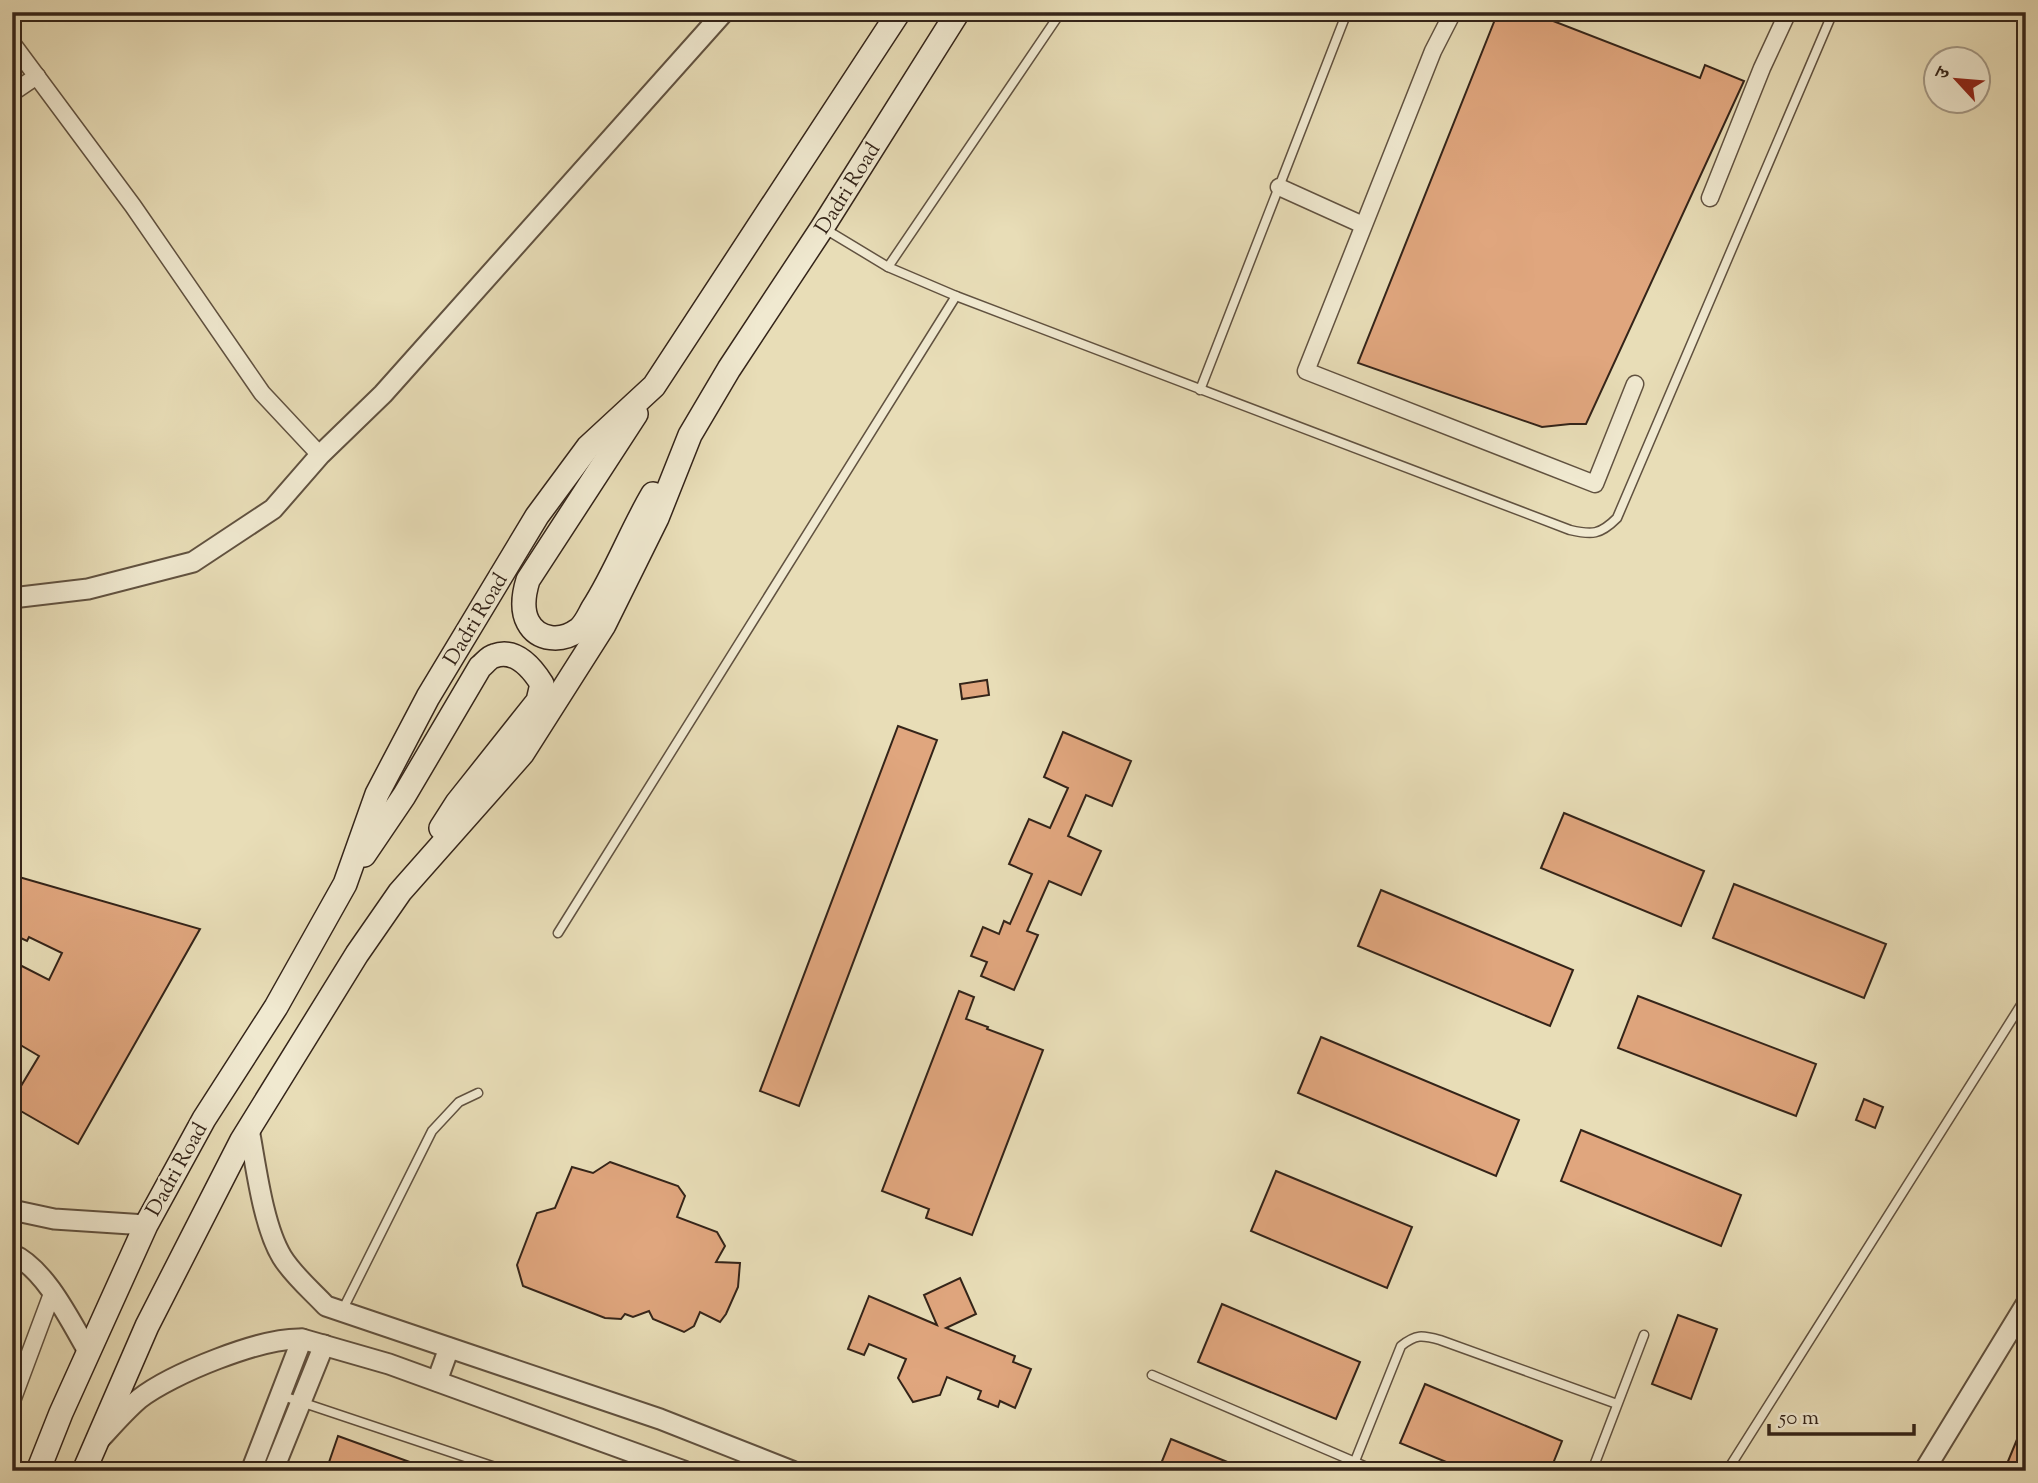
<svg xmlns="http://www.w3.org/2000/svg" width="2038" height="1483" font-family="'Sorts Mill Goudy','Noto Serif Devanagari',serif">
	<rect width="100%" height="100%" fill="#e8ddb7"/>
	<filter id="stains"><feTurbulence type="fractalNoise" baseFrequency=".00286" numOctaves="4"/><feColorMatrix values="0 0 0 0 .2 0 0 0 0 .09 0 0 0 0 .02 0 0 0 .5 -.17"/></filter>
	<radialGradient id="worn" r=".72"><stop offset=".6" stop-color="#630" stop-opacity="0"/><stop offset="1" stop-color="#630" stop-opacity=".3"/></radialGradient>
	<!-- building -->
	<g fill="#e0a67e" stroke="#342419" stroke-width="2">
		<path d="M1498,12H1530L1700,78L1705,65L1744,81L1586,424H1570L1542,427L1358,363Z"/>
		<path d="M987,680L989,695L962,699L960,684Z"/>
		<path d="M898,726L937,740L799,1106L760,1091Z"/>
		<path d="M1063,732L1131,761L1112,806L1086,795L1068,836L1101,851L1081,895L1049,881L1027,931L1038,935L1014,990L981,976L987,962L971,956L983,927L999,934L1004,921L1010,924L1032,874L1009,864L1029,819L1050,828L1068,788L1044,777Z"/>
		<path d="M1564,813L1704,871L1681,926L1541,868Z"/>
		<path d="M12,875L200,929L78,1144L12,1106V1101L39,1056L12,1040V961L49,980L62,953L29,937L27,941L12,934V916L17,900L12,898Z"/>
		<path d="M1734,884L1886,944L1864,998L1713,938Z"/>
		<path d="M1381,890L1573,970L1550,1026L1358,946Z"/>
		<path d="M959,991L974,997L966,1019L988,1027L987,1029L1043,1050L972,1235L926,1218L929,1209L882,1191Z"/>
		<path d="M1638,996L1816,1064L1796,1116L1618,1048Z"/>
		<path d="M1321,1037L1519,1120L1496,1176L1298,1093Z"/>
		<path d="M1864,1099L1883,1107L1875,1128L1856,1120Z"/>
		<path d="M1581,1130L1741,1195L1721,1246L1561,1181Z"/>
		<path d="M610,1162L678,1186L685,1196L677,1217L717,1232L725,1246L716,1262L740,1263L738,1287L726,1314L720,1322L700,1312L694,1326L684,1332L653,1319L649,1311L633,1317L625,1314L621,1319L605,1318L523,1286L517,1265L537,1213L555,1208L572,1167L593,1173Z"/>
		<path d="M1276,1171L1412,1227L1387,1288L1251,1231Z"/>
		<path d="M960,1278L976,1314L946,1328L1015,1356L1013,1362L1031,1369L1015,1408L1000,1401L998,1407L978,1399L981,1391L947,1377L940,1395L913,1402L898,1378L906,1359L869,1344L864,1355L848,1349L869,1296L937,1325L924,1295Z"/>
		<path d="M1222,1304L1360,1362L1336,1419L1198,1362Z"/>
		<path d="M1678,1315L1717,1329L1691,1399L1652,1384Z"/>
		<path d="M1425,1384L1562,1441L1550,1471H1468L1400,1443Z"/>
		<path d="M2025,1420L2026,1471H2004Z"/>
		<path d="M338,1436L429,1469V1471H326Z"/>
		<path d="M1171,1439L1247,1470V1471H1158Z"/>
	</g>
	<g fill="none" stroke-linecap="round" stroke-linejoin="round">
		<defs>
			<g id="service">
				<path d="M825,229L888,267L956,296L1570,530C1592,535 1600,535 1617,518L1833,12"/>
				<path d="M888,267L1061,12"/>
				<path d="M1200,390L1347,12"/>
				<path d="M558,933L956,296"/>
				<path d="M342,1311L432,1131L459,1102L478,1093"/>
				<path d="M1152,1375L1376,1471"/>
				<path d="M280,1395L507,1471"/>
				<path d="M1351,1471L1401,1346C1416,1334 1422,1335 1440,1340L1617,1404"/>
				<path d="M1592,1471L1644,1335"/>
				<path d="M1727,1471L2026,997"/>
			</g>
			<g id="minor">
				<path d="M1453,12L1433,51L1306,371L1595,484L1635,384"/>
				<path d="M12,14L14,12"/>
				<path d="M12,43L133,206L262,393L320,455"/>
				<path d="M12,93L37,76"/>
				<path d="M1279,187L1363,225"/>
				<path d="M1710,198L1762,68L1788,12"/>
				<path d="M12,1401L53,1291"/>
			</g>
			<g id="tertiary">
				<path d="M12,598L88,589L193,562L273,509L320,455L383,394L724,12"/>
				<path d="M249,1129C256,1166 263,1226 282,1257C293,1275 311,1290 326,1306L660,1419L792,1471"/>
				<path d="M12,1210L54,1219L146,1225"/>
				<path d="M12,1254C45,1268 71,1322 89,1353"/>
				<path d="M437,1381L449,1348"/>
				<path d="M101,1438C113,1425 125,1411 139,1399C171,1374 262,1337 302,1339L389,1364L684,1471"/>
				<path d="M251,1471L302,1339"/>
				<path d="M273,1471L324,1345"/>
				<path d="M1924,1471L2026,1304"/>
			</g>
			<g id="secondary">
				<path d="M636,414L528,580C524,593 521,609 528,622C538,641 562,642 578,630C585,625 589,615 593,608C616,572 631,531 653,494"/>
				<path d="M364,855L404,796L480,667C484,664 489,657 494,656C516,648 532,668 542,684L538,701L457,803L441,828"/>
				<path d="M38,1471L61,1413L146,1225L204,1119L276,1007L345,884L377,794L428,697L537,516L588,447L654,386L899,12"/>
				<path d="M84,1471L147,1326L242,1140L357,954L400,892L522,754L604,625L657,518L690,435L729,369L822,228L958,12"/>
			</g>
		</defs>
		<!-- service casing -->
		<use href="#service" stroke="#615240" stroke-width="11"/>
		<!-- minor casing -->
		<use href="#minor" stroke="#615240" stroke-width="19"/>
		<!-- tertiary casing -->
		<use href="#tertiary" stroke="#615240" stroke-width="23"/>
		<!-- secondary casing -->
		<use href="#secondary" stroke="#342419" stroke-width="26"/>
		<!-- service -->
		<use href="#service" stroke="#f0e9d0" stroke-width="8"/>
		<!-- minor -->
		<use href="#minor" stroke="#f0e9d0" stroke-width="16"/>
		<!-- tertiary -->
		<use href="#tertiary" stroke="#f0e9d0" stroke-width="19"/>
		<!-- secondary -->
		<use href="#secondary" stroke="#f0e9d0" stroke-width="23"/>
	</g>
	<g text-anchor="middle" stroke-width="5" stroke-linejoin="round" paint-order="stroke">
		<!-- street labels -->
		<g font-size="21" fill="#342419" stroke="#f0e9d0">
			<text transform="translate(847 188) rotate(-58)" y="7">Dadri Road</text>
			<text transform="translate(475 619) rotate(-59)" y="7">Dadri Road</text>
			<text transform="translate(176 1169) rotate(-61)" y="7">Dadri Road</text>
		</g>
	</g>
	<!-- margin -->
	<rect width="2038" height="1483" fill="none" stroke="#e8ddb7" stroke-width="42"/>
	<rect x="14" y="14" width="2010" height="1455" fill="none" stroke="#342419" stroke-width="3.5"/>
	<rect x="21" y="21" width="1996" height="1441" fill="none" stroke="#342419" stroke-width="2"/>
	<!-- north arrow -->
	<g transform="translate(1957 80) rotate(296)"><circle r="33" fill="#f0e9d0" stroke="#a59a87" stroke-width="2"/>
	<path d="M0-5L12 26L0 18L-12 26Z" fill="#8f2418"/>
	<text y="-10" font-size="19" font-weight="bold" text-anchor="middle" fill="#342419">उ</text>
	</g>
	<!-- scale -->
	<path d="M1769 1424v10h145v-10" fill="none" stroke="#342419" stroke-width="3.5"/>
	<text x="1779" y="1424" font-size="21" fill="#342419" stroke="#f0e9d0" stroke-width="5" paint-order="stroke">50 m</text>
	<rect width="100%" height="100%" filter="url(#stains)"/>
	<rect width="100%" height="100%" fill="url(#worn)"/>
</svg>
